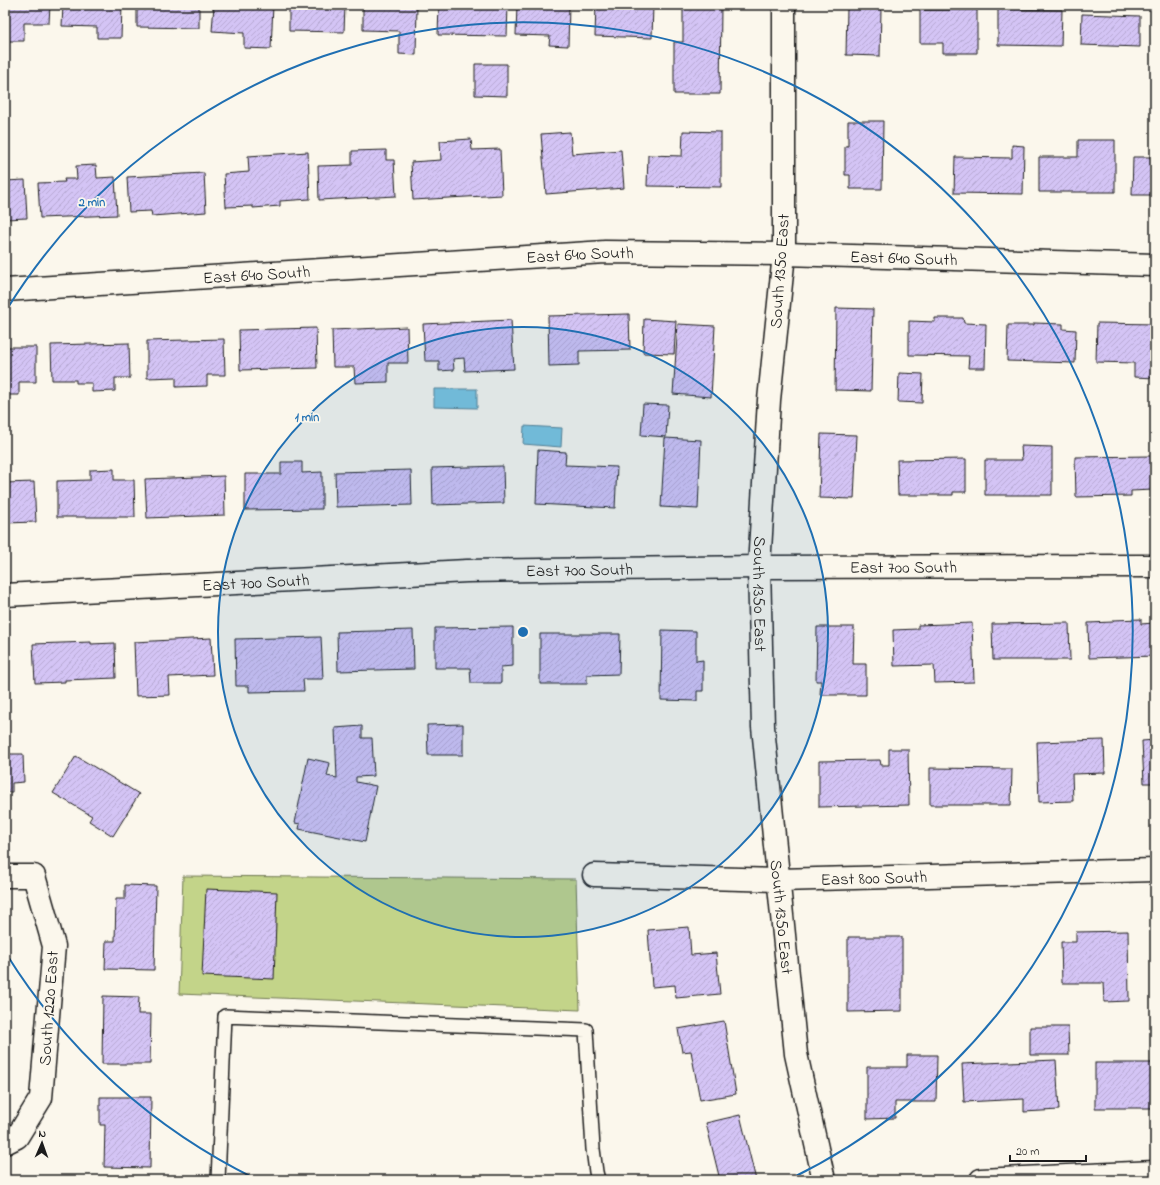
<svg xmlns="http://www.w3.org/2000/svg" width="1160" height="1185" font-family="'Indie Flower',sans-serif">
	<defs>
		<pattern id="building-hatch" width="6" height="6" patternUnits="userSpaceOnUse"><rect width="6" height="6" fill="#d4c4f5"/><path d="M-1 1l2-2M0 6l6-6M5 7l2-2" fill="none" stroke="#b5a8d1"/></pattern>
	</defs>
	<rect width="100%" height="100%" fill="#fbf7ec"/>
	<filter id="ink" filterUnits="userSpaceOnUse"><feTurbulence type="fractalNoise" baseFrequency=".025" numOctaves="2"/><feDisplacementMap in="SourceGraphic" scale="8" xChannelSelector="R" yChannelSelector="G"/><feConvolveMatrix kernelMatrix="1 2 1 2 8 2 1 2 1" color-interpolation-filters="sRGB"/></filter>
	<g filter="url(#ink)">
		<!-- green -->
		<path fill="#c3d489" stroke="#707852" d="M183,876L576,879L580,1010L179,994Z"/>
		<!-- water -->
		<g fill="#7dc5dd" stroke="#568190">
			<path d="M434,389H477V408L434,407Z"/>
			<path d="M524,426L562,428L561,447L523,444Z"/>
		</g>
		<!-- building -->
		<g fill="url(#building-hatch)" stroke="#1c1c1c">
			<path d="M5,5H50L49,23H24V41H5Z"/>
			<path d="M63,5H122L121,38H97V27L62,26Z"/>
			<path d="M137,5H199V28L137,27Z"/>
			<path d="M214,5H273L271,49L244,48V33L212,31Z"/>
			<path d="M289,5H345L344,32L289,31Z"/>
			<path d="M363,5H417L416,55L399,54V31L363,30Z"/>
			<path d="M439,5H508L507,36L438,35Z"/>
			<path d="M517,5H569L568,46L549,45L550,36L516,35Z"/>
			<path d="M596,5H653L652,38L595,36Z"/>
			<path d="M683,5L721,6L720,94H674V42H683Z"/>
			<path d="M847,8L881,9L880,56L846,55Z"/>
			<path d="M998,9L1062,10L1061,46L998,45Z"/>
			<path d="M920,10H977V53H943V43H920Z"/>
			<path d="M1082,14L1140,16V47L1081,45Z"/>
			<path d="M475,64H507V96L475,95Z"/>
			<path d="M848,121H883L882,189H850V175H845V146H848Z"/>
			<path d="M683,131L721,132V187L647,186L648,155L682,156Z"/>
			<path d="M570,132L572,154L621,150L624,188L546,194L541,134Z"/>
			<path d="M471,139L472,150L500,149L502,195L413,200L411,162L441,160L440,141Z"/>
			<path d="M1078,140H1115V192H1039V157H1078Z"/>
			<path d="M1012,145L1024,146L1023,194L954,193L955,157L1012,158Z"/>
			<path d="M386,150V160H394L396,196L319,200L318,166L352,165V151Z"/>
			<path d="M308,152L310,199L280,201V206L253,208V206L226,207L224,174L249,172L248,156Z"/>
			<path d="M1133,157H1155V195H1132Z"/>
			<path d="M96,165L97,178L115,177L117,215L40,218L38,183L65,182L64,179H77L76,166Z"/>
			<path d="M204,173L206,212L152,216L151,211L129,212L127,177Z"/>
			<path d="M25,180L27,218L5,219V181Z"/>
			<path d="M836,308L873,309L871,391L835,390Z"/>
			<path d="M629,314L630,350L579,351V365L549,366L548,316Z"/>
			<path d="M935,318H963L964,323L986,324L985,368H968L969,356L909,355V321L935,322Z"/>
			<path d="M644,319L676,321L674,354L643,353Z"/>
			<path d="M511,320L514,369L465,371L464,358L453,359L454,370L439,371V361H425L423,324Z"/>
			<path d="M1034,323L1063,324V329L1076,330L1075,363L1007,361L1008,325H1034Z"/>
			<path d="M1097,323L1155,324V378L1134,377V363L1096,362Z"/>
			<path d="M678,324L715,326L711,397L673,394Z"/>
			<path d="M407,327L408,363H388V382L355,383L354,367H333L332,330Z"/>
			<path d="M316,328L317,368L240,370L239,330Z"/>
			<path d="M224,339L225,375H207V386L176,387V377L147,378V341Z"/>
			<path d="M129,343L130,378H115V391L92,392V383H76V380H52L51,345Z"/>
			<path d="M5,347H36V382H19V395H5Z"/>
			<path d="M899,373L923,374L922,403L898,402Z"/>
			<path d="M643,404L668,405L666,437L641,435Z"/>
			<path d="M821,434L857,435L854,499L819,498Z"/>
			<path d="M665,438L701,440L698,509L661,507Z"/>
			<path d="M1021,446L1052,447V495H985V460H1022Z"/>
			<path d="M538,450L566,452L565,465L617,467L615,508L536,504Z"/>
			<path d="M1152,456L1153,490L1131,491V496L1076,497L1075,457Z"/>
			<path d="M966,459V492H953V495H898L897,460Z"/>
			<path d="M281,462H302V473L322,472V509L245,510V474H281Z"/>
			<path d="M503,466L504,503L433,505L432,468Z"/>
			<path d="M114,469V480H134L135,517H57V481L90,480V470Z"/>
			<path d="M411,470L412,505L336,507L335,472Z"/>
			<path d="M224,476L225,515L147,518L145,479Z"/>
			<path d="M34,482L36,522L5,523V483Z"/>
			<path d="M1141,619V624L1154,623L1155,656L1089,658L1088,623L1113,622V620Z"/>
			<path d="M972,623L974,682L935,683L934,665L894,666L893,630L918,629V625Z"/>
			<path d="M1069,623L1070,660H993L992,624Z"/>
			<path d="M513,627V666L501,667V683H471L470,668H435V628Z"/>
			<path d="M817,627H854L853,664H866V695H820L821,681H816Z"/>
			<path d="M413,630L414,669L338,671L337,632Z"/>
			<path d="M662,630L696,631V661L703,660V691H697V701L661,700Z"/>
			<path d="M540,634H620L619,674L587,675V684H540Z"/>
			<path d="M321,637L323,679H303L304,691L249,692V686H236L235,639Z"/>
			<path d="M211,638L213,675L169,677L170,695L136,696L134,642Z"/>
			<path d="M91,642V644L115,643L116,678L65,680V682L35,683L33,644Z"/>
			<path d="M5,644L7,685H5Z"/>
			<path d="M463,724V755H428L427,725Z"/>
			<path d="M362,726V738H372L374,776L356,777V782L376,786L365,842L299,829L300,824L295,823L308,758L330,763L327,776L337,778L335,728Z"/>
			<path d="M1104,740L1105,773L1072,774L1073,801L1039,802L1037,742Z"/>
			<path d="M1155,740V783H1144L1142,741Z"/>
			<path d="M889,749H908L909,805L819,807V761L880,760L881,765H889Z"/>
			<path d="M5,754H23L24,782L12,783V792H5Z"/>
			<path d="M76,756L139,794L113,836L89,821L92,816L53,793Z"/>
			<path d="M930,768L1012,769L1011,805H930Z"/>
			<path d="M125,885L156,886L154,970L105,969L106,941H115L116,899H125Z"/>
			<path d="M206,889L277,892L274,979L202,976Z"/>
			<path d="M689,927L691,955L716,953L720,994L676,998L675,985L652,987L648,930Z"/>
			<path d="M1128,931L1129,1001L1104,1002L1103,983H1062L1061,942H1076V932Z"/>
			<path d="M848,937H902V1011L848,1012Z"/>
			<path d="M103,996L139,997L138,1014H151L150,1064H102Z"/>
			<path d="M724,1021L736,1094L700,1100L691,1051L682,1052L678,1029Z"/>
			<path d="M1030,1027H1068L1069,1055H1030Z"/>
			<path d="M907,1055H937L936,1102H895V1118L867,1119V1067H907Z"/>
			<path d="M1056,1060L1059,1110L1024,1112V1099L964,1102L962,1064Z"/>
			<rect x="1095" y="1063" width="60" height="45"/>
			<path d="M100,1097H151L150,1168L104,1167L105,1125H100Z"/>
			<path d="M740,1115L756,1180H720L706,1123Z"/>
		</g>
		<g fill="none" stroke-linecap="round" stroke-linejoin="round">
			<defs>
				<path id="service" d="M218,1180L225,1016L586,1030L593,1149L596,1172L598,1180"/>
				<g id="minor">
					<path id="s1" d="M784,5V254L769,400L759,567L763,727L796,1054L824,1180"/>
					<path id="s2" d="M5,290L605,252L784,254L1155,265"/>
					<path id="s3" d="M5,595L467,571L759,567L1155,566"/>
					<path id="s4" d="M594,875L779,880L1155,870"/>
					<path d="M5,876H34L54,946L41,1098L17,1137L5,1143"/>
					<path d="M981,1180L1155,1172"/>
				</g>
			</defs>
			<!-- service casing -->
			<use href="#service" stroke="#1c1c1c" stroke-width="16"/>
			<!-- minor casing -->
			<use href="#minor" stroke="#1c1c1c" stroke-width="25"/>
			<!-- service -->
			<use href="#service" stroke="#fbf7ec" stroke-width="13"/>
			<!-- minor -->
			<use href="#minor" stroke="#fbf7ec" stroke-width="22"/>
		</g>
	</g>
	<!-- distance rings -->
	<circle cx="523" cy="632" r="305" fill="#1f6fb2" fill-opacity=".12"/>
	<g fill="none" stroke="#1f6fb2" stroke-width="2">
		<circle cx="523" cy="632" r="305"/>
		<path d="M256 1179A609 609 0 0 1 7 955M7 309A609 609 0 1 1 790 1179"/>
	</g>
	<g text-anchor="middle" stroke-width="3.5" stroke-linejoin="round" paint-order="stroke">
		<!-- street labels -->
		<g font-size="17" fill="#1c1c1c" stroke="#fbf7ec">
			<text dy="6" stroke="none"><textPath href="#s2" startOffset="576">East 640 South</textPath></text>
			<text dy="6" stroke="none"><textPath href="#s2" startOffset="900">East 640 South</textPath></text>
			<text transform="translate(779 271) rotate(-86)" y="6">South 1350 East</text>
			<text dy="6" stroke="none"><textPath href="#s2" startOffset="252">East 640 South</textPath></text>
			<text dy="6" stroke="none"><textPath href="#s3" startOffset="899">East 700 South</textPath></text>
			<text dy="6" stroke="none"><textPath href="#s3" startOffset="575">East 700 South</textPath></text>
			<text dy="6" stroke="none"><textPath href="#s3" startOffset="251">East 700 South</textPath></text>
			<text dy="6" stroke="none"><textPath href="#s1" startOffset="590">South 1350 East</textPath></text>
			<text dy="6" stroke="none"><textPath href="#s4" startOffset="280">East 800 South</textPath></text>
			<text dy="6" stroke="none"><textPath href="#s1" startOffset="914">South 1350 East</textPath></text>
			<text transform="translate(48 1008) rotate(-86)" y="6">South 1220 East</text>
		</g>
	</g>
	<circle cx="523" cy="632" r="6" fill="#1f6fb2" stroke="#fbf7ec" stroke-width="2"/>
	<g font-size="12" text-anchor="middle" font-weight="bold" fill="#1f6fb2" stroke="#fbf7ec" stroke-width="3.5" stroke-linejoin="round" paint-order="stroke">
		<text x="92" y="206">2 min</text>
		<text x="307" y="421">1 min</text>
	</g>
	<!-- margin -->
	<rect width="1160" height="1185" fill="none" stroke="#fbf7ec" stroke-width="20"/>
	<rect x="10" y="10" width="1140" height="1165" fill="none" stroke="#1c1c1c" stroke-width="1.5" filter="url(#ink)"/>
	<!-- north arrow -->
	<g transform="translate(42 1143) rotate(2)" stroke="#fbf7ec" stroke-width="3" paint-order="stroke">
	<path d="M0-3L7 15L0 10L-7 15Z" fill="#1c1c1c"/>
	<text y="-6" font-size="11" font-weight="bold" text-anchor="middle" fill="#1c1c1c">N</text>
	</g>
	<!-- scale -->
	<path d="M1010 1155v6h76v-6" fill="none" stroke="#1c1c1c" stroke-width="2"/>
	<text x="1016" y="1155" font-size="12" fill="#1c1c1c" stroke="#fbf7ec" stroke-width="3" paint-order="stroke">20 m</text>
</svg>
